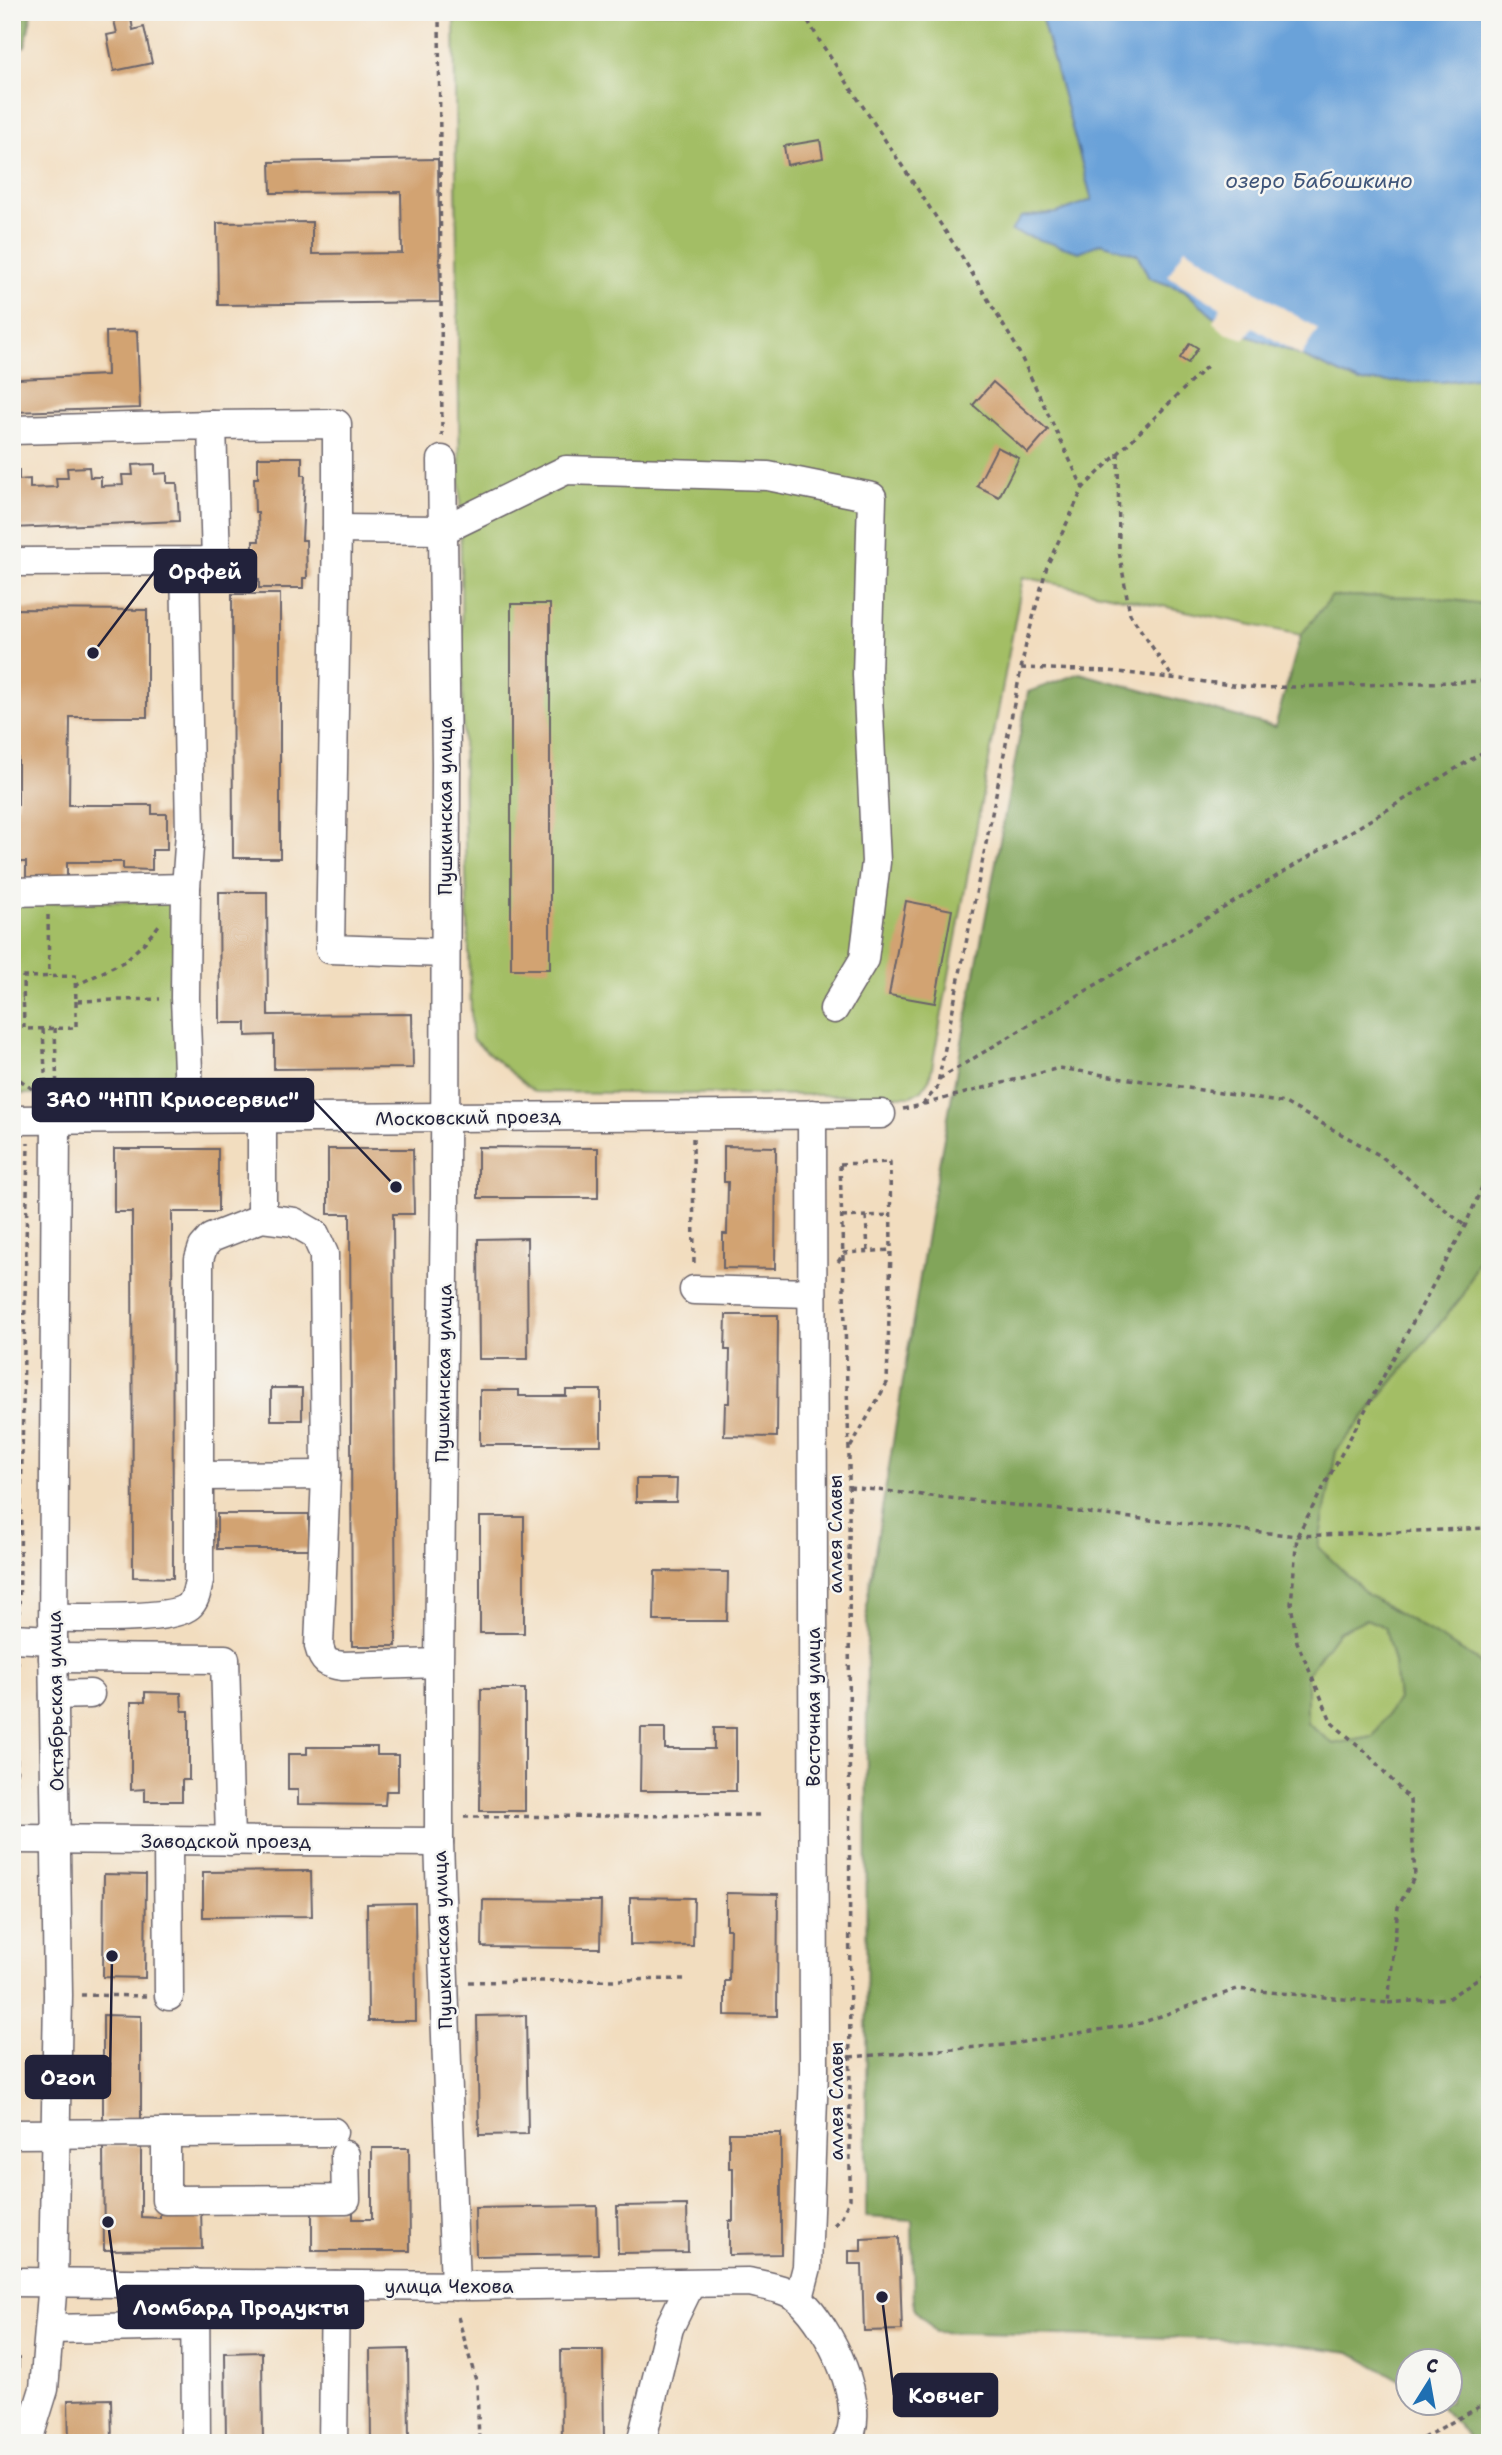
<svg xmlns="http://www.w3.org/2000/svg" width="1502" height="2455" font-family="'Shantell Sans',sans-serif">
	<rect width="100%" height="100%" fill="#f6f6f2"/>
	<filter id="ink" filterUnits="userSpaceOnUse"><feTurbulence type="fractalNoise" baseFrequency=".0143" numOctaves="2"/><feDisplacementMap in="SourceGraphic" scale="14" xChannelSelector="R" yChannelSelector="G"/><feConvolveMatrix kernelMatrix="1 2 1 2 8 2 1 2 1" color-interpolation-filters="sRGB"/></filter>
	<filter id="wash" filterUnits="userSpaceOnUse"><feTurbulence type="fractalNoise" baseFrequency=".00686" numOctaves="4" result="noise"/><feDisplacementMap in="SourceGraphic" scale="28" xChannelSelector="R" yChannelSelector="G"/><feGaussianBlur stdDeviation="1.57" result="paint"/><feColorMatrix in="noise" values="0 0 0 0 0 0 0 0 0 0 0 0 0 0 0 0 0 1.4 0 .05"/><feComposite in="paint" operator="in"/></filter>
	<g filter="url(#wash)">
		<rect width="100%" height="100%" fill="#f2ddbf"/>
		<!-- green -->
		<g fill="#a3be65" stroke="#627050" stroke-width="2">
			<path d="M454,12H1040L1092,200L1057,213L1021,217L1137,254L1149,278L1184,290L1227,329L1288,350L1359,382H1441L1490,376V605L1430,597L1332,596L1301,635L1023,577L930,1078L922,1090L911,1096L534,1092L472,1039L464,815Z"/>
			<path d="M173,901L179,1094H12V903Z"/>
			<path d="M1490,1229V1677L1477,1660L1368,1595L1318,1547L1336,1451L1464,1294Z"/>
			<path d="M1366,1619L1385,1626L1394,1663L1398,1699L1373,1737L1333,1744L1307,1723V1674L1338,1632Z"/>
		</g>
		<!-- forest -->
		<g fill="#82a55a" stroke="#52644a" stroke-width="2" fill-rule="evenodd">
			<path d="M12,12H32L25,46L12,52Z"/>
			<path d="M1332,596L1430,597L1490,605V1229L1464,1294L1336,1451L1318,1547L1368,1595L1477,1660L1490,1677V2443H1474L1437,2403L1450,2402V2360H1408L1407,2384L1350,2352L1257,2340L936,2332L914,2309L912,2220L866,2217L867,1601L935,1185L1028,692L1080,673L1275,727L1301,635ZM1366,1619L1385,1627L1394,1663L1398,1699L1373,1737L1333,1744L1307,1723V1674L1338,1632Z"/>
		</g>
		<!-- water -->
		<path fill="#6ba2d9" stroke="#46628a" stroke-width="2" d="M1040,12H1490V376L1441,382H1359L1288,350L1227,329L1184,290L1149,278L1137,254L1101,243L1079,252L1011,231L1021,217L1057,213L1092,200Z"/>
		<!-- pier -->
		<path fill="#f2ddbf" d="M1185,248L1318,329L1301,356L1253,327L1245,339L1225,333L1213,322L1221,308L1168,276Z"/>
		<g id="blocks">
			<!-- building -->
			<g fill="#d2a372">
				<path d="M112,12H130L133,30L144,27L152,63L114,71L107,35L117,33Z"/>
				<path d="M820,140L823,158L787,165L784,146Z"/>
				<path d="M438,159L440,302L218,305L217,223L312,222V254L402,253L401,192L271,193L270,162Z"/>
				<path d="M12,331H16L18,379L107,375L106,332L137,331L140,408L12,412Z"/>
				<path d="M1190,343L1198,348L1188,363L1180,358Z"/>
				<path d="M993,382L1048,430L1028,453L973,405Z"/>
				<path d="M997,447L1019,458L999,497L977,486Z"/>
				<path d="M258,457H302V475H305L302,540H306L307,578H303V588H259V579H253V541H259L258,512H255L254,478H258Z"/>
				<path d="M155,464V474L167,473V483H177L179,521L12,528V470H19V480L30,479V488L57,487L56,478H68L67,468L89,467L90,477H101V486L123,485L122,475H133L132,465Z"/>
				<path d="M232,594H280V858H233Z"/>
				<rect x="511" y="604" width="39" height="365"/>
				<path d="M12,609L147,610V717H70L69,805H152V814H167V850H152V870L123,869V862H67V880L26,879V862H12V805H18V715H12Z"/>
				<path d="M219,892H267L268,1015L412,1014L413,1068L274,1069V1035L246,1036V1023H220Z"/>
				<path d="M906,901L952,910L935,1003L889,995Z"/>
				<path d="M724,1146L776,1147L775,1269L723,1268V1234H727L728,1182H724Z"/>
				<path d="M478,1147L598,1148V1198H478Z"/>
				<path d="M114,1149H218V1212H172L173,1578L133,1577L132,1212H114Z"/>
				<path d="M328,1149H413L414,1214H393L396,1646H352L350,1214H328Z"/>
				<path d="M527,1238L528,1359H479L478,1239Z"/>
				<path d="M726,1315H778L777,1437L724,1436L725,1403H729L730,1350H725Z"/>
				<rect x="271" y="1388" width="31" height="32"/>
				<path d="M480,1390H519V1396H566V1390H601V1445H480Z"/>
				<path d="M636,1479H677L676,1502H636Z"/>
				<rect x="217" y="1514" width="92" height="35"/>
				<rect x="480" y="1517" width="44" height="116"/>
				<path d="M655,1571L728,1572L727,1621H654Z"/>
				<path d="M481,1689H525V1811H480Z"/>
				<path d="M145,1692L181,1693L182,1711H189V1780H182V1801H145V1789L131,1790V1702H145Z"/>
				<path d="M641,1728H665V1749H714V1728H736V1791H640Z"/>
				<path d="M307,1747H377V1755H398V1791H386L385,1805L298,1804V1790H288V1754H307Z"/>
				<path d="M311,1871L312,1916L203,1917V1872Z"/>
				<path d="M104,1874L146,1875L145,1978L103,1977Z"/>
				<path d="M726,1893L778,1894L777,2016L725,2015V1981H729L730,1929H726Z"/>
				<path d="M630,1897L694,1898L693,1946L630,1945Z"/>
				<path d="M483,1900L601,1901L600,1948L482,1947Z"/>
				<path d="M415,1903L416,2021H368L367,1904Z"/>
				<path d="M103,2015L141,2016V2119H103Z"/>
				<path d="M526,2015L528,2134L479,2135L477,2016Z"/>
				<path d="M729,2133H781V2254L729,2255V2221H733V2168H729Z"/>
				<path d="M103,2146H141V2217L160,2218V2208H201L202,2249L104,2250Z"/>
				<path d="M372,2148H409L410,2251H312V2210H353V2219H372Z"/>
				<path d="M687,2205L688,2252L618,2253L617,2206Z"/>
				<path d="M597,2206L598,2254L476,2256L475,2208Z"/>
				<path d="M899,2237L902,2330L864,2331L862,2264H849V2251H861V2239Z"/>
				<path d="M408,2349L409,2443H371L370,2350Z"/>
				<path d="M561,2350H603L604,2443H562Z"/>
				<path d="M262,2352L263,2443H226L225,2353Z"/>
				<path d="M12,2357L19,2358V2400L12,2399Z"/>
				<path d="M111,2399L112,2443H69L68,2400Z"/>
			</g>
		</g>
	</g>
	<g filter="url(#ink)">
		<use href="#blocks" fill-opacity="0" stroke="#6b6369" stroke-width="2"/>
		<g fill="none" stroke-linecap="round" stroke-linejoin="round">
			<defs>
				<g id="minor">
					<path d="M212,425L337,424V529"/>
					<path d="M12,430L212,425L216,561L12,562"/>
					<path d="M442,460L446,762L445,1194L439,1663V1842L455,2286"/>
					<path d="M185,562L190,832L186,888L185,998L190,1119"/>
					<path d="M12,892L186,888"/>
					<path d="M445,953L330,949L337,529L443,530L566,470L768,476L872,497L867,675L876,862L864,959L834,1009"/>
					<path d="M262,1118V1218"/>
					<path d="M12,1120L881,1114"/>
					<path d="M694,1290L812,1293"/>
					<path d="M199,1476L326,1475"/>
					<path d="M53,1618C81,1617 170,1622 189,1606C196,1600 197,1589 199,1581V1259L203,1247L211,1238L262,1218L294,1222L315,1234L324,1254L326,1475L319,1646C323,1662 327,1664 343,1666L439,1663"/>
					<path d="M12,1638L53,1640"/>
					<path d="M53,1658L225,1659L230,1841"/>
					<path d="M54,1695L90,1694"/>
					<path d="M12,1839L439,1842"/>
					<path d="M168,1841L169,1996"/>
					<path d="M166,2133L333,2132"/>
					<path d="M12,2134L166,2133V2200L346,2199L345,2155"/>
					<path d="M12,2282L471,2286L749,2282C765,2286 787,2288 800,2300C829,2326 870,2407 846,2443"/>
					<path d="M195,2283L196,2443"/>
					<path d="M799,2298L807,2267L814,2071L812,1114"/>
					<path d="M51,2329L195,2326"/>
					<path d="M30,2443V2434L44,2389L53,2282L58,1995L53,1640L56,1120"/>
					<path d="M333,2443L335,2285"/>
					<path d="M641,2443L669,2328L690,2285"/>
				</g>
			</defs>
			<!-- minor casing -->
			<use href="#minor" stroke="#6b6369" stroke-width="31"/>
			<!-- path -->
			<g stroke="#6b6369" stroke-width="3.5" stroke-dasharray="5 5" stroke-linecap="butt">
				<path d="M439,12L442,436"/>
				<path d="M803,12L819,40L961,255L1016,346L1083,488"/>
				<path d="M1118,453L1119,551L1130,614L1173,678"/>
				<path d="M1021,668L1109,671L1259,688L1490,681"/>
				<path d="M48,915L49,976"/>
				<path d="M75,986L125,961L144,943L160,924"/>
				<path d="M12,1000H23"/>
				<path d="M76,1001V1028L24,1029L23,977L75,976L76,1001L160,999"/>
				<path d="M55,1028L57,1096"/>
				<path d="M43,1029L46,1094"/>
				<path d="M12,1074L39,1094"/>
				<path d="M939,1079L1490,748"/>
				<path d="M924,1104L1059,1068L1285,1103L1381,1156L1465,1226"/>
				<path d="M903,1109L922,1105L937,1088L1026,644L1047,566L1083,488L1208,365"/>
				<path d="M693,1138L694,1267"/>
				<path d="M840,1164L890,1162L891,1250L887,1383L850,1448"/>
				<path d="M842,1217L866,1216"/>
				<path d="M868,1251L866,1216L890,1215"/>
				<path d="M838,1262L844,1253L891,1250"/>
				<path d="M849,1487L1297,1536L1490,1528"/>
				<path d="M19,1615L28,1143"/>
				<path d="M16,1814L18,1661"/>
				<path d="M464,1817L761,1815"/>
				<path d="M469,1982L685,1979"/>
				<path d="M81,1995L147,1996"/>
				<path d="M1388,2003L1449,1998L1490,1970"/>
				<path d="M850,2057L1005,2045L1141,2023L1237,1989L1388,2003L1398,1907L1415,1876L1410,1800L1366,1752L1332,1723L1297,1642L1291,1604L1297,1536L1465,1226L1490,1169"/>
				<path d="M834,2225L841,2218L850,2199L849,1450L840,1164"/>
				<path d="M458,2317L477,2384L479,2443"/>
				<path d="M1414,2443L1490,2401"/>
			</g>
			<!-- minor -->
			<use href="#minor" stroke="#fff" stroke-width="28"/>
		</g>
	</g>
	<g text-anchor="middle" stroke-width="5" stroke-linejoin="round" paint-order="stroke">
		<!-- street labels -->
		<g font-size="19" fill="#22223b" stroke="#f6f6f2">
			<text transform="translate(445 806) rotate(-90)" y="7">Пушкинская улица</text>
			<text transform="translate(468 1117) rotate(-1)" y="7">Московский проезд</text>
			<text transform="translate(443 1373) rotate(-89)" y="7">Пушкинская улица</text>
			<text transform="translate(835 1534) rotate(-90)" y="7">аллея Славы</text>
			<text transform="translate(55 1701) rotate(-91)" y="7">Октябрьская улица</text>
			<text transform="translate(813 1707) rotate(-90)" y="7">Восточная улица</text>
			<text x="226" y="1848">Заводской проезд</text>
			<text transform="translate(442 1940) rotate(-92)" y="7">Пушкинская улица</text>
			<text transform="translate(836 2101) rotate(-90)" y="7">аллея Славы</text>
			<text x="449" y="2293">улица Чехова</text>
		</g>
		<!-- water labels -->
		<g font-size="21" font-style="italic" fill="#3f557a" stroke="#f6f6f2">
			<text x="1319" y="188">озеро Бабошкино</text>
		</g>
	</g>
	<!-- callouts -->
	<path fill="none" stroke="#22223b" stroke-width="2.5" d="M93 653L155 571M396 1187L313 1100M112 1956L110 2077M108 2222L119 2307M882 2297L894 2395"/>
	<g fill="#22223b" stroke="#f6f6f2" stroke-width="2.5">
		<circle cx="93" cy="653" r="7"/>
		<circle cx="396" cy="1187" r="7"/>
		<circle cx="112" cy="1956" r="7"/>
		<circle cx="108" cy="2222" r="7"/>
		<circle cx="882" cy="2297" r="7"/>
	</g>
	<g fill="#22223b" stroke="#22223b" stroke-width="2.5">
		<rect x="155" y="550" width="101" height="42" rx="7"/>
		<rect x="33" y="1079" width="280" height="42" rx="7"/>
		<rect x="26" y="2056" width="84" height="42" rx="7"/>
		<rect x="119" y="2286" width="244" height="42" rx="7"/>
		<rect x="894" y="2374" width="103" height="42" rx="7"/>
	</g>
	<g font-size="21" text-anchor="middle" font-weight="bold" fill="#fff">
		<text x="205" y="579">Орфей</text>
		<text x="173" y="1107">ЗАО "НПП Криосервис"</text>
		<text x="68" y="2085">Ozon</text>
		<text x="241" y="2315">Ломбард Продукты</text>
		<text x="946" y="2403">Ковчег</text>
	</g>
	<!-- margin -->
	<rect width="1502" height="2455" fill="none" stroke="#f6f6f2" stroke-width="42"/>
	<!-- north arrow -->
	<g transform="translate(1429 2382) rotate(11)"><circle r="33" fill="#f6f6f2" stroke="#a1a1a9" stroke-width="2"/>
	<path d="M0-5L12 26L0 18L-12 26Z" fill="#1f6fb2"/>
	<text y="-10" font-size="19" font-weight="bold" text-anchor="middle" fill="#22223b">С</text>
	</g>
</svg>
